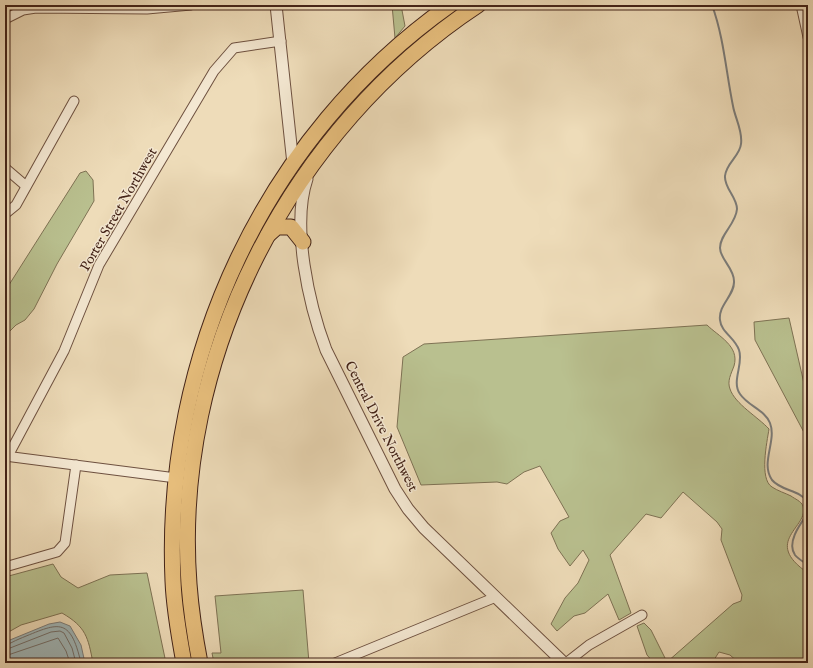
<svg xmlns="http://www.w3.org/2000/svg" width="813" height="668" font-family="'IM FELL English',serif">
	<rect width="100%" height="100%" fill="#eedcb9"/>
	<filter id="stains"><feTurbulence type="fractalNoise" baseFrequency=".005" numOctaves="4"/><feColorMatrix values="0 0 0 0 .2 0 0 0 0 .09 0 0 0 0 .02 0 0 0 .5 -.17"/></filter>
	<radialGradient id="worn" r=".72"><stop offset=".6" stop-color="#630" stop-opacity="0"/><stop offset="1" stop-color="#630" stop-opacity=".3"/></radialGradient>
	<!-- green -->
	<g fill="#b9c08f" stroke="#7e7254">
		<path d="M392,5H401L405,26L395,38Z"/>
		<path d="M86,171L93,180L94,201L57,264L34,309L25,320L16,325L5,336V292L7,288L80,173Z"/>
		<path d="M789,318L808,401V440L755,340L754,322Z"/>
		<path d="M707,325C718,336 740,346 734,366C731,374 727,381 730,389C735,404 758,417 769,429C767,442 759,479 772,487C778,491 785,493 791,496C795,499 801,501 803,506C810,527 761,541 808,573V663H739L730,655L719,652L712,663H654L647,655L637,626L644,623L651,630L667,662L733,604L741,601L742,595L721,540L722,529L717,522L683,492L661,518L646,514L610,555L631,613L619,620L608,594L585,613L574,616L557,631L551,624L565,598L578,583L589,560L583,550L570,566L558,549L551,533L560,521L569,517L540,466L524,472L507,484L497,482L421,485L397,427L403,357L424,344Z"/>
		<path d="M53,564L61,577L78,588L110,575L147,573L166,663H93C88,637 86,627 62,613L21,625L5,634V577Z"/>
		<path d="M303,590L309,663H214L212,653H221L215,596Z"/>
	</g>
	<!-- water -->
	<path fill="#a0b8bb" stroke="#7b7c7a" d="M60,622L70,626L81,645L85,663H5V642L49,624Z"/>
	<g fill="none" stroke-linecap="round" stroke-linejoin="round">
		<!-- shore -->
		<g stroke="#726e6a" stroke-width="1">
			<path d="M5,645C10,644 14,641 19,639C58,623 70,615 81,663"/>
			<path d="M5,650L51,632L60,631L64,633L72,648L76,663"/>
			<path d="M5,656L58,638L66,651L70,663"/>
		</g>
		<!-- stream -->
		<g stroke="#7b7c7a" stroke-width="2">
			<path d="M712,5C724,38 726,72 733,106C735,118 743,131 741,144C740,156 726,163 725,176C724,188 737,197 737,209C736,224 720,234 720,248C720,259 734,268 734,281C735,295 718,305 720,320C721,332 735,338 739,350C744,364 731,381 740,394C748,406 765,410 770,423C777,441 760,463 772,480C781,491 800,490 808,502"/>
			<path d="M808,513C801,523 786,542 795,555C798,559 804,562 808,565"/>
		</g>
		<defs>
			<g id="minor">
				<path d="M801,5L808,37"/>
				<path d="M5,19L23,10L36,8L147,9L191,5"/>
				<path d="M5,168L26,186"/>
				<path d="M5,214L16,205L74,101"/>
				<path d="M5,456L176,478"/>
				<path d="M8,456L64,351L99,265L214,71L234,48L281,41"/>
				<path d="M5,567L57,552L65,543L76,465"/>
				<path d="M335,663L496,597"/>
				<path d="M566,663L589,645L642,615"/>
			</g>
			<g id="tertiary">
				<path d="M276,5L293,164"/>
				<path d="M307,179C291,226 309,305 326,350L395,489L408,509L424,528L564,663"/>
			</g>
			<g id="trunk">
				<path d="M268,235L277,227H291L303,242"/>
				<path d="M184,663C179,636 174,608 173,581C163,355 265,136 450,5"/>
				<path d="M200,663C195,637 191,611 189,584C172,358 290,129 478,5"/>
			</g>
		</defs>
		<!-- minor casing -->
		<use href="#minor" stroke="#6e5140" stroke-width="11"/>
		<!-- tertiary casing -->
		<use href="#tertiary" stroke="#6e5140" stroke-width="13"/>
		<!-- trunk casing -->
		<use href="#trunk" stroke="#432318" stroke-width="17"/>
		<!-- minor -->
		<use href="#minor" stroke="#f4e8d2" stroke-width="9"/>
		<!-- tertiary -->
		<use href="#tertiary" stroke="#f4e8d2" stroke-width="11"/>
		<!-- trunk -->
		<use href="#trunk" stroke="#e7be7c" stroke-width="15"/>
	</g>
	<g text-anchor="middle" stroke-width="3" stroke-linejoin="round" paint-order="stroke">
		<!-- street labels -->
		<g font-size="14" fill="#432318" stroke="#f4e8d2">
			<text transform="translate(118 209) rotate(-60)" y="5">Porter Street Northwest</text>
			<text transform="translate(382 426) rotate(63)" y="5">Central Drive Northwest</text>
		</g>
	</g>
	<!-- margin -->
	<rect width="813" height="668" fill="none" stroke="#eedcb9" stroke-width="20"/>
	<rect x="6" y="6" width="801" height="656" fill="none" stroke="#432318" stroke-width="2"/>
	<rect x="10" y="10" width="793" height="648" fill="none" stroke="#432318"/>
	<rect width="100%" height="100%" filter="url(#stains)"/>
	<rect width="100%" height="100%" fill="url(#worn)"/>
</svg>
